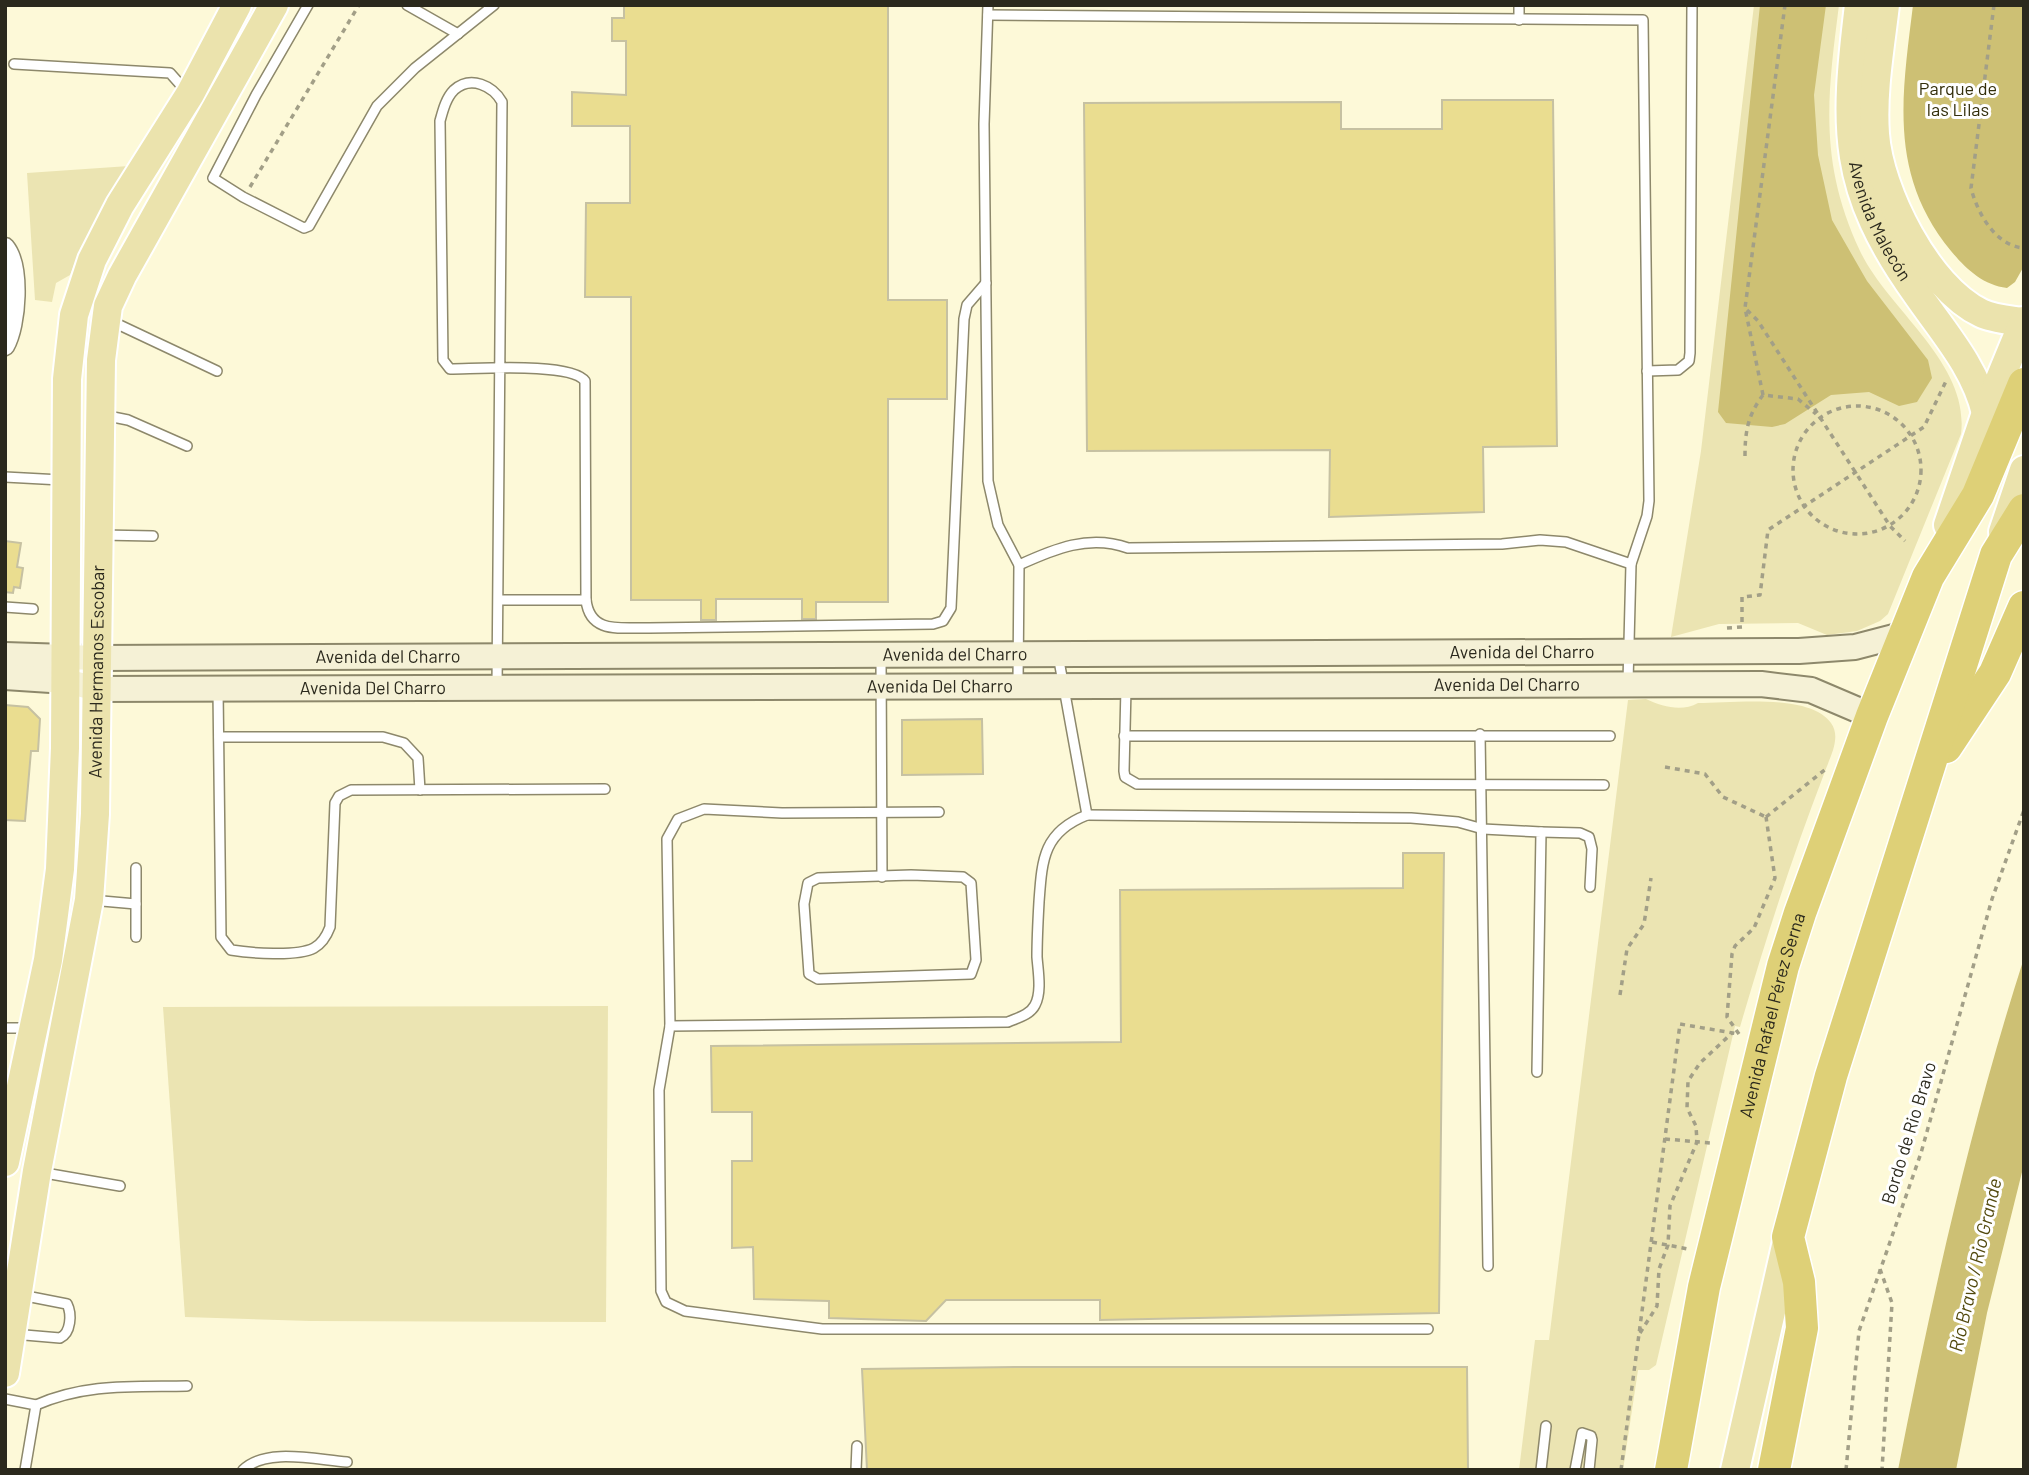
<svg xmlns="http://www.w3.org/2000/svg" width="2029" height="1475" font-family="Barlow,sans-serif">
	<rect width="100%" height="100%" fill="#fdf9d8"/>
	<!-- green -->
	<g fill="#ebe4b2">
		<path d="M1754,5H1839C1827,98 1819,163 1860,251C1888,310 1970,363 1961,434L1888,614L1880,621L1857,631L1827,635L1798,623L1719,624L1671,637L1701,451Z"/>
		<path d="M129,166L81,247L70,275L56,283L52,302L35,300L27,173Z"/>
		<path d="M1646,699C1663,707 1682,712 1698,703C1733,703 1809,693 1831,723C1842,738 1829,759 1824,774C1792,857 1765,941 1740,1027L1735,1026L1656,1365L1649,1370H1638L1623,1470H1519L1535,1340H1549L1628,700Z"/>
		<path d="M608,1006L606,1322L310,1321L185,1317L163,1007Z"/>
	</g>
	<!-- water -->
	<g fill="#cdc074">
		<path d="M1760,5H1826L1814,95L1818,155L1832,220L1867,281L1928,360L1932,378L1917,402L1899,406L1869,392L1831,395L1785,424L1772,427L1726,423L1718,412Z"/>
		<path d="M1913,5H2024V266L2015,282L2007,288C1983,285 1966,269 1951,251C1888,174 1902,96 1913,5Z"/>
		<path d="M2024,958V1164L1987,1313L1956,1470H1898C1932,1297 1970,1126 2024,958Z"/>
	</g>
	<!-- building -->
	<g fill="#eadd90" stroke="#c6c1a2" stroke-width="2">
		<path d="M624,5H888V300H947V399H888V602H816V619H802V599H716V620H701V600H631V297H585L586,203H630V126H572V92L626,95V41H612V18H624Z"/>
		<path d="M1442,100H1553L1557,446L1483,447L1484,512L1329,517L1330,450L1087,451L1084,103L1341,102V129H1442Z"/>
		<path d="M5,541L21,543L17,567L23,568L20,588L14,587L13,593L5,592Z"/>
		<path d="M5,705L28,707L40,719L38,751H31L25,821L5,820Z"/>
		<path d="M982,719L983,774L902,775V720Z"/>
		<path d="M1403,853H1444L1439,1313L1100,1320V1300H946L926,1321L829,1318V1301L754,1299L753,1247L732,1248V1161H752V1112H712L711,1046L1121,1042L1120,890L1403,888Z"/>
		<path d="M1015,1367H1467L1468,1470H867L862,1369Z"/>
	</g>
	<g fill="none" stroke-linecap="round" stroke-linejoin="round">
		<defs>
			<g id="lane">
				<path d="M308,5L256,95L213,178L243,197L304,228L309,226L377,106L415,68L494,5"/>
				<path d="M407,5L458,34"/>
				<path d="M988,5L984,124L988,481L998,525L1019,565L1018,683"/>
				<path d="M988,15L1643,20L1649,501L1647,516L1631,564L1628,682"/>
				<path d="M1519,20V5"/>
				<path d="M14,64L170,73L186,91"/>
				<path d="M111,321L217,371"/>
				<path d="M1647,371L1678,370L1689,361L1690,353L1692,5"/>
				<path d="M103,415L128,420L187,446"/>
				<path d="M5,477L61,480"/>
				<path d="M102,535L153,536"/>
				<path d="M1019,565C1054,549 1089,534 1128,548L1502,544L1540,540L1566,542L1631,564"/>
				<path d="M499,600H586"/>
				<path d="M5,607L33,609"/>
				<path d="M1058,655L1087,815C1043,832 1042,860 1039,902C1038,920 1037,938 1037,957C1038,971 1042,992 1035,1005C1030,1015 1017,1018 1008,1022L670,1026L659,1090L661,1291L666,1302L685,1311L822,1329H1428"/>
				<path d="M881,658L882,877"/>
				<path d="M497,687L502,102C493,86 471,75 454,90C446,98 443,110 440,121L443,360L450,369C477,369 571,362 585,381L586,600C590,635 622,627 649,628L933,624L943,621L951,608L964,319L967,305L986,283"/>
				<path d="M1126,688L1124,771L1125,777L1137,784L1604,785"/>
				<path d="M218,690L221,937L231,950C250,953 297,957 314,948C323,943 327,935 330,927L335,803L339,796L351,790L605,789"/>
				<path d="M1480,734L1488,1266"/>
				<path d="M1124,736H1610"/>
				<path d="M219,737H383L404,743L418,758L420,790"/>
				<path d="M1087,815L1411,818L1458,822L1483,829L1541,832L1537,1072"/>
				<path d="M1541,832L1580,833L1589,837L1592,849L1590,887"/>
				<path d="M911,875L963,877L971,883L976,960L971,974L818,979L809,974L804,904L808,883L818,878Z"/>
				<path d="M91,900L136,904"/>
				<path d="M136,937V868"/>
				<path d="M670,1026L667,839L678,819L704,809L782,813L939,812"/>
				<path d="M5,1028H31"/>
				<path d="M39,1172L120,1186"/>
				<path d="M13,1334L60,1338C71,1333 72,1314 67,1304L21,1295"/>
				<path d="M5,1399L36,1405L25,1470"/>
				<path d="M36,1405C86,1383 133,1387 187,1386"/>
				<path d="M243,1470C266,1447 317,1460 347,1462"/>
				<path d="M856,1470L857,1446"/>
				<path d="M1541,1470L1546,1426"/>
				<path d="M1575,1470L1582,1433L1591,1436L1592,1440L1589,1470"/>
			</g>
			<path id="street" d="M5,247C21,266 17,325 5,346"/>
			<g id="secondary">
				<path id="s1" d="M5,655L97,658L1799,651L1855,647L1905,634"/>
				<path id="s2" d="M5,677L66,681L97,689L1761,684L1811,690L1872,716"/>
			</g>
			<g id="primary">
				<path id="s3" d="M1859,5C1844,129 1841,188 1917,294C1944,333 1975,367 1986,413"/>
				<path d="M1885,5C1880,48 1872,91 1875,134C1879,191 1927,287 1981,313C1993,319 2010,320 2023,322"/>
				<path d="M1948,525L1986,413L2024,321"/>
				<path d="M2003,532L2024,470"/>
				<path d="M5,1162L48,960L60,869L65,748L67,379L74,315L92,260L120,205L190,94L237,5"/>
				<path id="s4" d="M5,1373L37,1171L89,900L95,814L101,360L108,306L122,276L274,5"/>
				<path d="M1735,1470L1788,1237"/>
			</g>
			<g id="highway">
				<path d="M1946,747L1995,673L2024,607"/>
				<path id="s5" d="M1671,1470L1704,1287L1783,966L1800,913L1872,716L1928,577L1978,495L2024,384"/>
				<path d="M1774,1470L1802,1328L1799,1282L1788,1237L1831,1076L1996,555L2024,510"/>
			</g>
		</defs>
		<!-- lane casing -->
		<use href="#lane" stroke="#8d886b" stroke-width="12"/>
		<!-- street casing -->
		<use href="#street" stroke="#8d886b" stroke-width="21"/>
		<!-- secondary casing -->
		<use href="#secondary" stroke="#8d886b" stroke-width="28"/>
		<!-- primary casing -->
		<use href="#primary" stroke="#fff" stroke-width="32"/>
		<!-- highway casing -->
		<use href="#highway" stroke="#fff" stroke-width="35"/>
		<!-- path -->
		<g stroke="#a29f87" stroke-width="3.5" stroke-dasharray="5 5" stroke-linecap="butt">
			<path d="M1994,5L1971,188C1977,212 1995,246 2024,248"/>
			<path d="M250,187L359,5"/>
			<path d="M1747,310L1758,321L1890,526L1905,541"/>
			<path d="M1763,395L1745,308L1785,5"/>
			<circle cx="1857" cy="470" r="64"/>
			<path d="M1745,456C1745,431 1748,415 1763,395L1798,399L1816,414"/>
			<path d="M1727,628L1742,627V597L1760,595L1768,530L1924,427L1947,379"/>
			<path d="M1665,767L1705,774L1723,797L1766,817"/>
			<path d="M1766,817L1827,768"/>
			<path d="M1620,995L1627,949L1644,924L1651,878"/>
			<path d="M1739,1034L1727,1017L1732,954L1735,946L1754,928L1775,878L1766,817"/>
			<path d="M1665,1139L1711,1143"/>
			<path d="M1652,1242L1688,1249"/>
			<path d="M1880,1269L1892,1303L1882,1470"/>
			<path d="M1640,1333L1657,1306L1659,1269L1668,1245L1670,1206L1697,1142L1696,1126L1687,1108L1688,1081L1700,1063L1732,1033"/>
			<path d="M1621,1470L1680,1024L1739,1034"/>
			<path d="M1846,1470L1859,1331L1921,1153L1992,899L2024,810"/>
		</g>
		<!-- lane -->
		<use href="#lane" stroke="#fff" stroke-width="9"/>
		<!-- street -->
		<use href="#street" stroke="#fff" stroke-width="18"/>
		<!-- secondary -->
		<use href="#secondary" stroke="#f5f1d6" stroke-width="24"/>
		<!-- primary -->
		<use href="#primary" stroke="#ebe3ad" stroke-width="28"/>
		<!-- highway -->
		<use href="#highway" stroke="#ded077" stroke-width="32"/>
	</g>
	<g text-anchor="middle" stroke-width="6" stroke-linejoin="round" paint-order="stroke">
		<!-- park labels -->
		<g font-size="18" fill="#342f0c" stroke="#fff">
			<text x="1958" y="95">Parque de<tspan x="1958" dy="21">las Lilas</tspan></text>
		</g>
		<!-- street labels -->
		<g font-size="18" fill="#2b291d" stroke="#fff">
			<text dy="6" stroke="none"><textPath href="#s3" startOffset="222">Avenida Malecón</textPath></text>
			<text dy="6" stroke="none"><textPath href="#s1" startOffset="1517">Avenida del Charro</textPath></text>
			<text dy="6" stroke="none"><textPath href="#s1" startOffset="950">Avenida del Charro</textPath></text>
			<text dy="6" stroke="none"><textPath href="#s1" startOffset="383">Avenida del Charro</textPath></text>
			<text dy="6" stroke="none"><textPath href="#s4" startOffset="709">Avenida Hermanos Escobar</textPath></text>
			<text dy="6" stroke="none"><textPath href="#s2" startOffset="1503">Avenida Del Charro</textPath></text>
			<text dy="6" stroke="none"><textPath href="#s2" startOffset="936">Avenida Del Charro</textPath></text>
			<text dy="6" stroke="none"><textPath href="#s2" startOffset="369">Avenida Del Charro</textPath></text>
			<text dy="6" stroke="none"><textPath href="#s5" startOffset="466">Avenida Rafael Pérez Serna</textPath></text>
			<text transform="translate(1909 1133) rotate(-73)" y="6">Bordo de Rio Bravo</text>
		</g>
		<!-- water labels -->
		<g font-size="19" font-style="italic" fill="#52490d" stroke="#fff">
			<text transform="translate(1975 1265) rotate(-77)" y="7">Río Bravo / Rio Grande</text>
		</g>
	</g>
	<!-- border -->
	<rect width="2029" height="1475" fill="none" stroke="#2b291d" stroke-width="14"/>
</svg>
